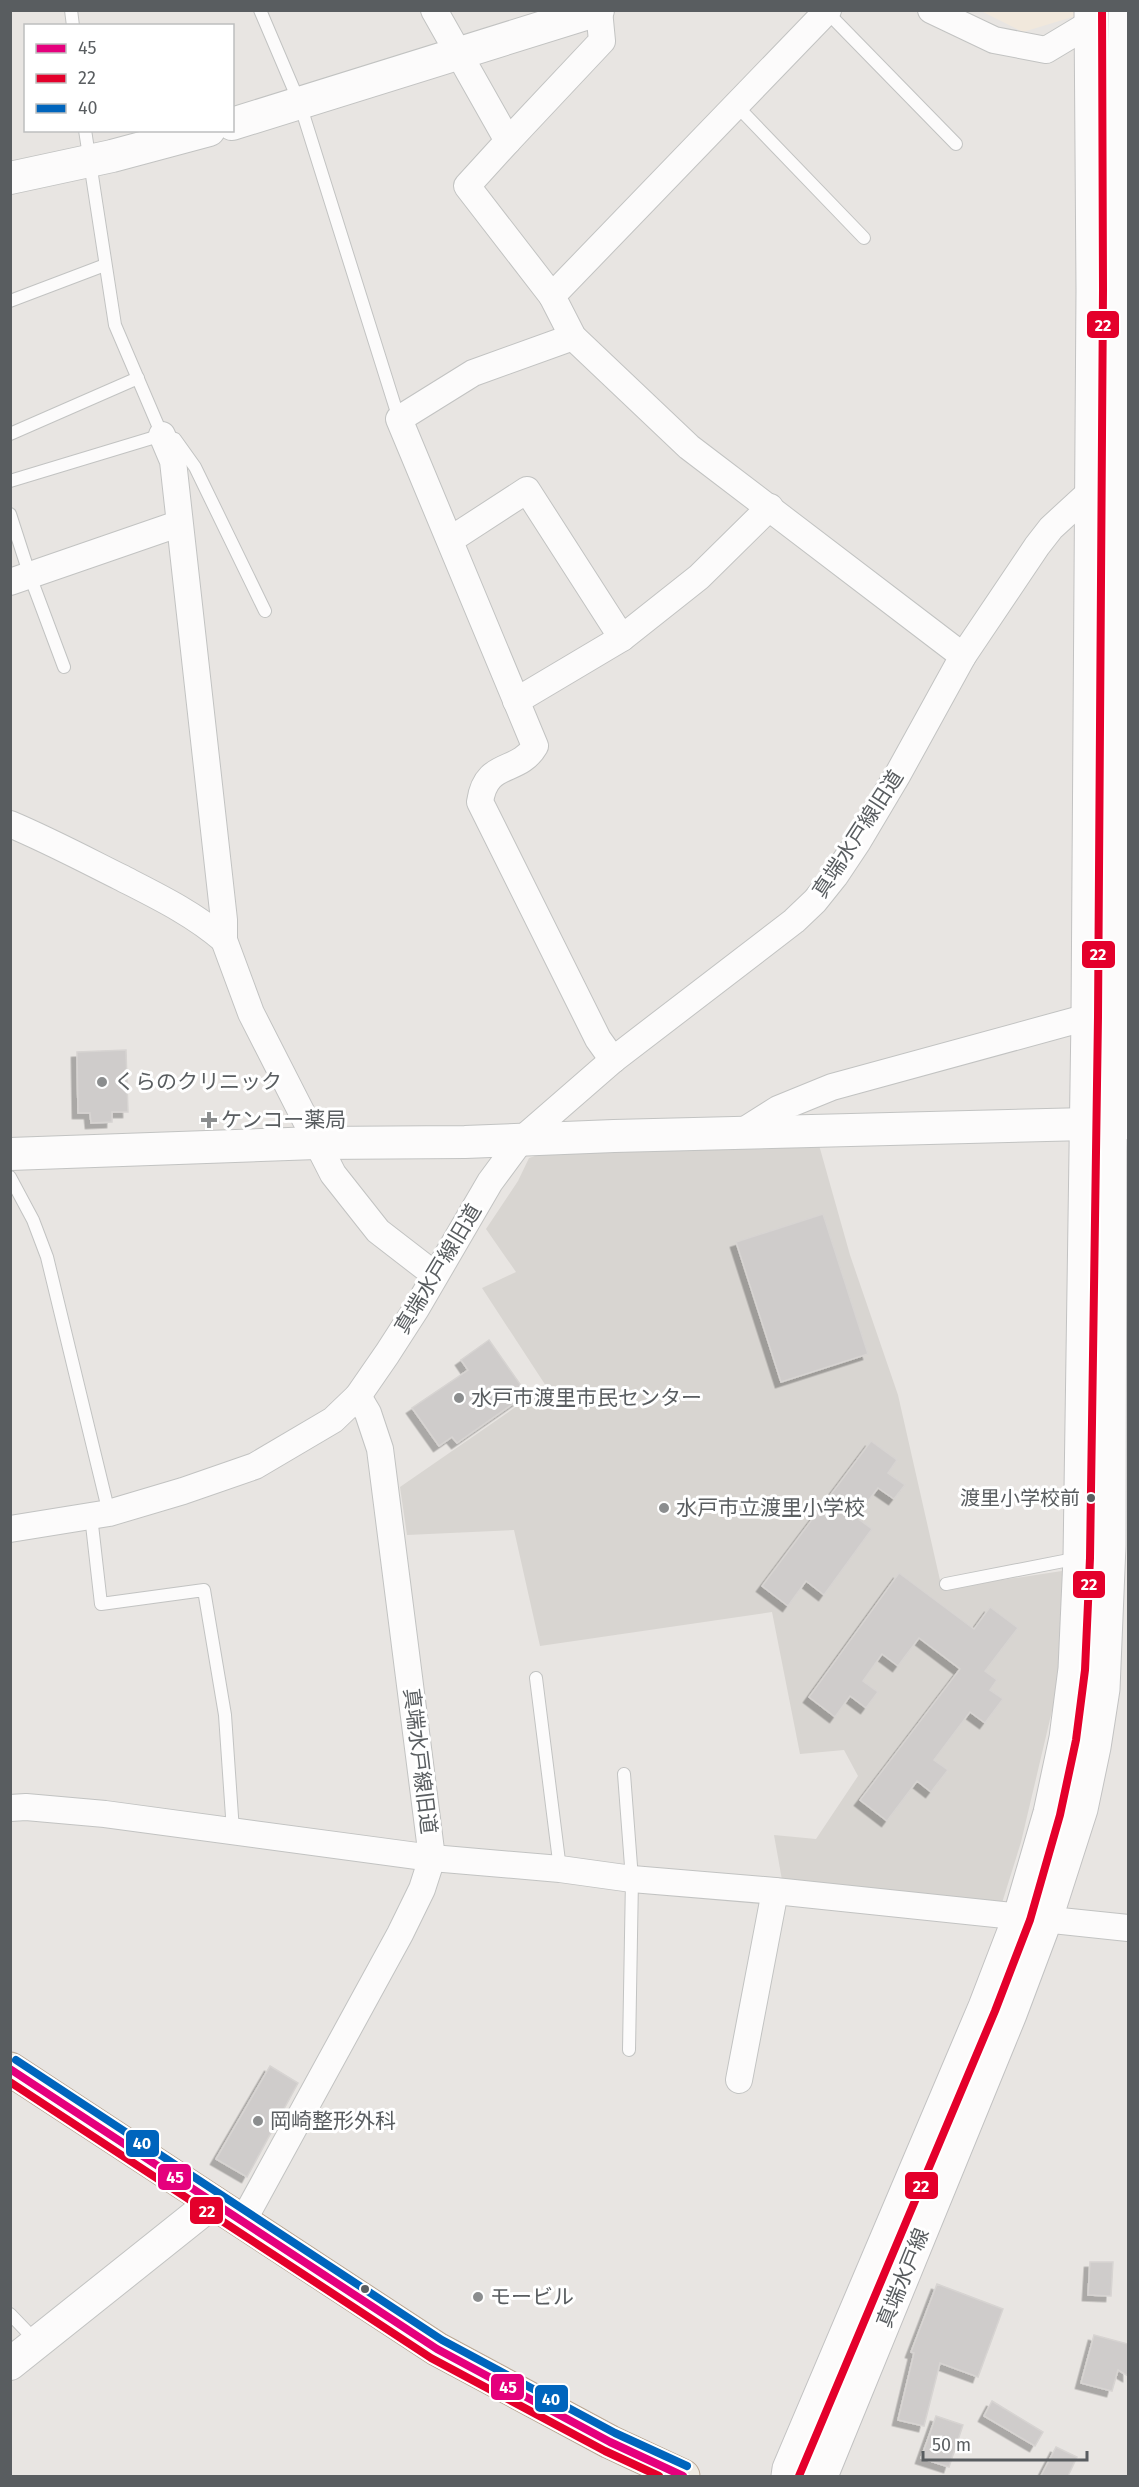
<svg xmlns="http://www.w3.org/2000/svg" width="1139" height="2487" font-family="'Fira Sans','Noto Sans JP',sans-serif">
	<defs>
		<filter id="shadow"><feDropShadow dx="-5.5" dy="5.5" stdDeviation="0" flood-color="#0004"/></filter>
	</defs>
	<rect width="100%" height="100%" fill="#e8e5e2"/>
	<!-- commercial -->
	<path fill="#f1e8dc" d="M1079,10V15L1023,32L981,11Z"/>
	<!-- education -->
	<path fill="#d8d5d1" d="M819,1145L850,1255L898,1395L942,1589L1062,1571L1060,1677L1021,1842L1002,1903L782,1880L774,1835L816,1839L858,1776L844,1750L800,1754L772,1612L540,1646L514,1530L407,1535L400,1487L546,1386L482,1288L516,1272L486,1229L518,1181L529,1158L556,1149Z"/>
	<!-- building -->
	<g fill="#cfcccb" stroke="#d7d4d2" stroke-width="1.5" filter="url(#shadow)">
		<path d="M126,1050L128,1112H112V1122L91,1123L90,1113H78L77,1052Z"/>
		<path d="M823,1214L868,1354L781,1382L736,1242Z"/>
		<path d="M489,1340L527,1394L457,1443L452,1437L439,1446L412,1408L468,1370L461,1360Z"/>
		<path d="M871,1441L897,1460L888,1473L905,1485L894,1499L878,1488L856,1517L872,1529L824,1595L806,1581L788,1606L762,1586Z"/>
		<path d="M899,1573L974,1629L990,1607L1018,1628L985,1671L997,1680L990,1690L1003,1699L985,1723L970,1712L934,1760L948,1770L931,1792L917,1781L887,1821L860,1800L960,1669L919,1638L898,1666L882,1654L863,1681L878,1692L866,1708L850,1696L835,1717L809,1697Z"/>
		<path d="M270,2066L298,2083L247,2177L216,2159Z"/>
		<path d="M1090,2262H1113L1111,2296L1088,2295Z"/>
		<path d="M937,2284L1003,2309L978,2377L940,2363L924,2426L898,2420L914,2353L911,2352Z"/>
		<path d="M1094,2335L1128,2344V2376L1118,2370L1112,2391L1081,2383Z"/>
		<path d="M992,2401L1043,2432L1035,2446L984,2416Z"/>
		<path d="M936,2416L963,2425L949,2467L921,2458Z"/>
		<path d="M1056,2447L1077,2457L1068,2476H1041Z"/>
	</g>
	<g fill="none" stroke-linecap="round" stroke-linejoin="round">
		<defs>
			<g id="service">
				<path d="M71,10L73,26"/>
				<path d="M260,10L300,104L399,419"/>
				<path d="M827,12L956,144"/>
				<path d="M735,104L864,238"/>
				<path d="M85,130L115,325L162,435"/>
				<path d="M10,301L105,265"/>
				<path d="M10,434L138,378"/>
				<path d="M10,481L162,435L175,439L195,467L265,611"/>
				<path d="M10,514L30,576L64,667"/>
				<path d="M10,1177L33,1220L47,1257L109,1513"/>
				<path d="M91,1516L101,1604L204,1590L225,1715L233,1831"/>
				<path d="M946,1584L1079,1558"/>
				<path d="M536,1678L560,1869"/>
				<path d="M624,1774L632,1879L629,2050"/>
				<path d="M10,2314L36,2341"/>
			</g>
			<g id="minor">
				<path d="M434,10L508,141L467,186L552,296"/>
				<path d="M828,10L552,296L573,337L689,447L963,656"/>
				<path d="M931,10L994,40L1046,50L1091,23"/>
				<path d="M508,141L602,41L599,10"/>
				<path d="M573,337L473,373L399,419L535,746C518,775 486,759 480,802L598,1039L613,1060"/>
				<path d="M162,435L173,461L224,920V940L251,1013L333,1174L378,1231L435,1275"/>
				<path d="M450,540L527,490L622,638"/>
				<path d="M10,582L178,524"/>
				<path d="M516,701L622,638L699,577L770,507"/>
				<path d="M10,824C48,840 84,859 120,877C155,895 193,913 224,940"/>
				<path d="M740,1133L778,1109L832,1087L1088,1017L1128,1011"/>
				<path d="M10,1529L109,1513L183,1491L255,1466L333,1420L358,1396L387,1354L416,1309L490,1182L521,1140L613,1060L794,921L815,901L835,876L857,843L898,774L963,656L1037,546L1051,528L1101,482"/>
				<path d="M10,1808L26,1807L105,1814L432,1858L560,1869L632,1879L775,1891L1128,1928"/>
				<path d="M739,2080L775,1891"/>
				<path d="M243,2221L400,1934L422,1889L432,1858L380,1449L368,1413L358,1396"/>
			</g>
			<g id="tertiary">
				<path d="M232,124L598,10"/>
				<path d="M10,178L112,156L209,130"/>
				<path d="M10,1154L316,1143L465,1142L614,1136L1128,1123"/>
				<path d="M10,2364L213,2202"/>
			</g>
			<g id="secondary">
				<path d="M788,2476L789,2469L985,2007L1020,1916L1050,1813L1066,1738L1075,1669L1080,1558L1088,1017L1093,290L1091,10"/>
				<path d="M821,2476L1010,2014L1046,1918L1081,1809L1094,1747L1103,1689L1109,1545L1110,1152L1125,10"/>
			</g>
			<path id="trunk" d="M10,2069L437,2349L610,2442L683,2476"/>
		</defs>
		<!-- service casing -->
		<use href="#service" stroke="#c2c3c2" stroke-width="14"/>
		<!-- minor casing -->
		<use href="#minor" stroke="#c2c3c2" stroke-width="28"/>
		<!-- tertiary casing -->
		<use href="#tertiary" stroke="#c2c3c2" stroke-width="34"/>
		<!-- secondary casing -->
		<use href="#secondary" stroke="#c2c2c2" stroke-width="35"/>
		<!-- trunk casing -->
		<use href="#trunk" stroke="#baa794" stroke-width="35"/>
		<!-- service -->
		<use href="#service" stroke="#fcfbfb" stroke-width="12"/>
		<!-- minor -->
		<use href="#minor" stroke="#fcfbfb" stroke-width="26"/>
		<!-- tertiary -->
		<use href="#tertiary" stroke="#fcfbfb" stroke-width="32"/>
		<!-- secondary -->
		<use href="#secondary" stroke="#fcfbfb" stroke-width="33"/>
		<!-- trunk -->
		<use href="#trunk" stroke="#eeeae2" stroke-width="33"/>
		<defs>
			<path id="bus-1" d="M10,2069L437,2349L610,2442L683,2476"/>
			<g id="bus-2">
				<path d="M10,2082L431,2358L605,2451L659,2476"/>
				<path d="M799,2476L995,2011L1030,1920L1060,1815L1076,1740L1085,1670L1090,1558L1098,1017L1103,290L1102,10"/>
			</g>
			<path id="bus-3" d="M16,2060L442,2340L615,2433L687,2466"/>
		</defs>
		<!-- bus-1 casing -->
		<use href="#bus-1" stroke="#fff" stroke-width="12"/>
		<!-- bus-2 casing -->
		<use href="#bus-2" stroke="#fff" stroke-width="12"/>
		<!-- bus-3 casing -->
		<use href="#bus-3" stroke="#fff" stroke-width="12"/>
		<!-- bus-1 -->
		<use href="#bus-1" stroke="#e5007d" stroke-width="8"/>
		<!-- bus-2 -->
		<use href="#bus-2" stroke="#e4002b" stroke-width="8"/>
		<!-- bus-3 -->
		<use href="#bus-3" stroke="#0065bd" stroke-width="8"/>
	</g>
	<!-- markers -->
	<g fill="#8b8d8e" stroke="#fff" stroke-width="2">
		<circle cx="102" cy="1082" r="6"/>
		<path d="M206 1111h6v6h6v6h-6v6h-6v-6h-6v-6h6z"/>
		<circle cx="459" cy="1398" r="6"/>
		<circle cx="664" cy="1508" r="6"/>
		<circle cx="258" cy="2121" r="6"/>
		<circle cx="478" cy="2297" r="6"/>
	</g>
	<g fill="#595d60" stroke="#fff" stroke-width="2">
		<circle cx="1091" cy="1498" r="5"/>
		<circle cx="365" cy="2289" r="5"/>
	</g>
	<g text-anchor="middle" stroke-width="6" stroke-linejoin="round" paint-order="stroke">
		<!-- bus labels -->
		<g font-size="20" fill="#595d60" stroke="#fff" text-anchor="end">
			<text x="1080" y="1505">渡里小学校前</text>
		</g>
		<!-- street labels -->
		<g font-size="21" fill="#595d60" stroke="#fff">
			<text transform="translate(858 834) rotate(-57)" y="7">真端水戸線旧道</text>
			<text transform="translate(438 1269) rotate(-59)" y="7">真端水戸線旧道</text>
			<text transform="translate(420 1761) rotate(83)" y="7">真端水戸線旧道</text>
			<text transform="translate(903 2278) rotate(-68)" y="7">真端水戸線</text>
		</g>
		<!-- poi labels -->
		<g font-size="21" fill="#595d60" stroke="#fff" text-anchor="start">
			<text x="114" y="1089">くらのクリニック</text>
			<text x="221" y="1127">ケンコー薬局</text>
			<text x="471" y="1405">水戸市渡里市民センター</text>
			<text x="676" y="1515">水戸市立渡里小学校</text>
			<text x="270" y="2128">岡崎整形外科</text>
			<text x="490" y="2304">モービル</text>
		</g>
	</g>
	<g stroke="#fff" stroke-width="2">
		<rect x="1086" y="310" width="34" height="29" rx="6" fill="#e4002b"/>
		<rect x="1081" y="940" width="35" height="29" rx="6" fill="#e4002b"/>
		<rect x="1072" y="1570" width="34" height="29" rx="6" fill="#e4002b"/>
		<rect x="125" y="2129" width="35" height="29" rx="6" fill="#0065bd"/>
		<rect x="157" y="2163" width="35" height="28" rx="6" fill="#e5007d"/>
		<rect x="904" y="2171" width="35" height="29" rx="6" fill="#e4002b"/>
		<rect x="189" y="2196" width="35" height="29" rx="6" fill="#e4002b"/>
		<rect x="490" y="2373" width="35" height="28" rx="6" fill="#e5007d"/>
		<rect x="534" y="2384" width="35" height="29" rx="6" fill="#0065bd"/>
	</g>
	<g font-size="16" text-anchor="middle" font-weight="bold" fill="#fff">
		<text x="1103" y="331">22</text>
		<text x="1098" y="960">22</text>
		<text x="1089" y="1590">22</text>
		<text x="142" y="2149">40</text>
		<text x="175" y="2183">45</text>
		<text x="921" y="2192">22</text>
		<text x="207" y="2217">22</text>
		<text x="508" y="2393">45</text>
		<text x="551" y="2405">40</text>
	</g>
	<!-- border -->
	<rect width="1139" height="2487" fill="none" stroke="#595d60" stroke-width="24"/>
	<!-- legend -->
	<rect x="24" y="24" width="210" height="108" fill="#ffffff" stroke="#bdbebf" stroke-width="1.5"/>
	<rect x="36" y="44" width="30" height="9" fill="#e5007d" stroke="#bdbebf" stroke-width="1.5"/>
	<text x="78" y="54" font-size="18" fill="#595d60">45</text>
	<rect x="36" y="74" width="30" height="9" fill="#e4002b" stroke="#bdbebf" stroke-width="1.5"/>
	<text x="78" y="84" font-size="18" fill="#595d60">22</text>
	<rect x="36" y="104" width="30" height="9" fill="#0065bd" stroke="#bdbebf" stroke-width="1.5"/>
	<text x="78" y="114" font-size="18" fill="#595d60">40</text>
	<!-- scale -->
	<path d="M923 2451v9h164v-9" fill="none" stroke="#595d60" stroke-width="3"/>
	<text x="932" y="2451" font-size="18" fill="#595d60" stroke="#ffffff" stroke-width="4.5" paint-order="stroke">50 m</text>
</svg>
